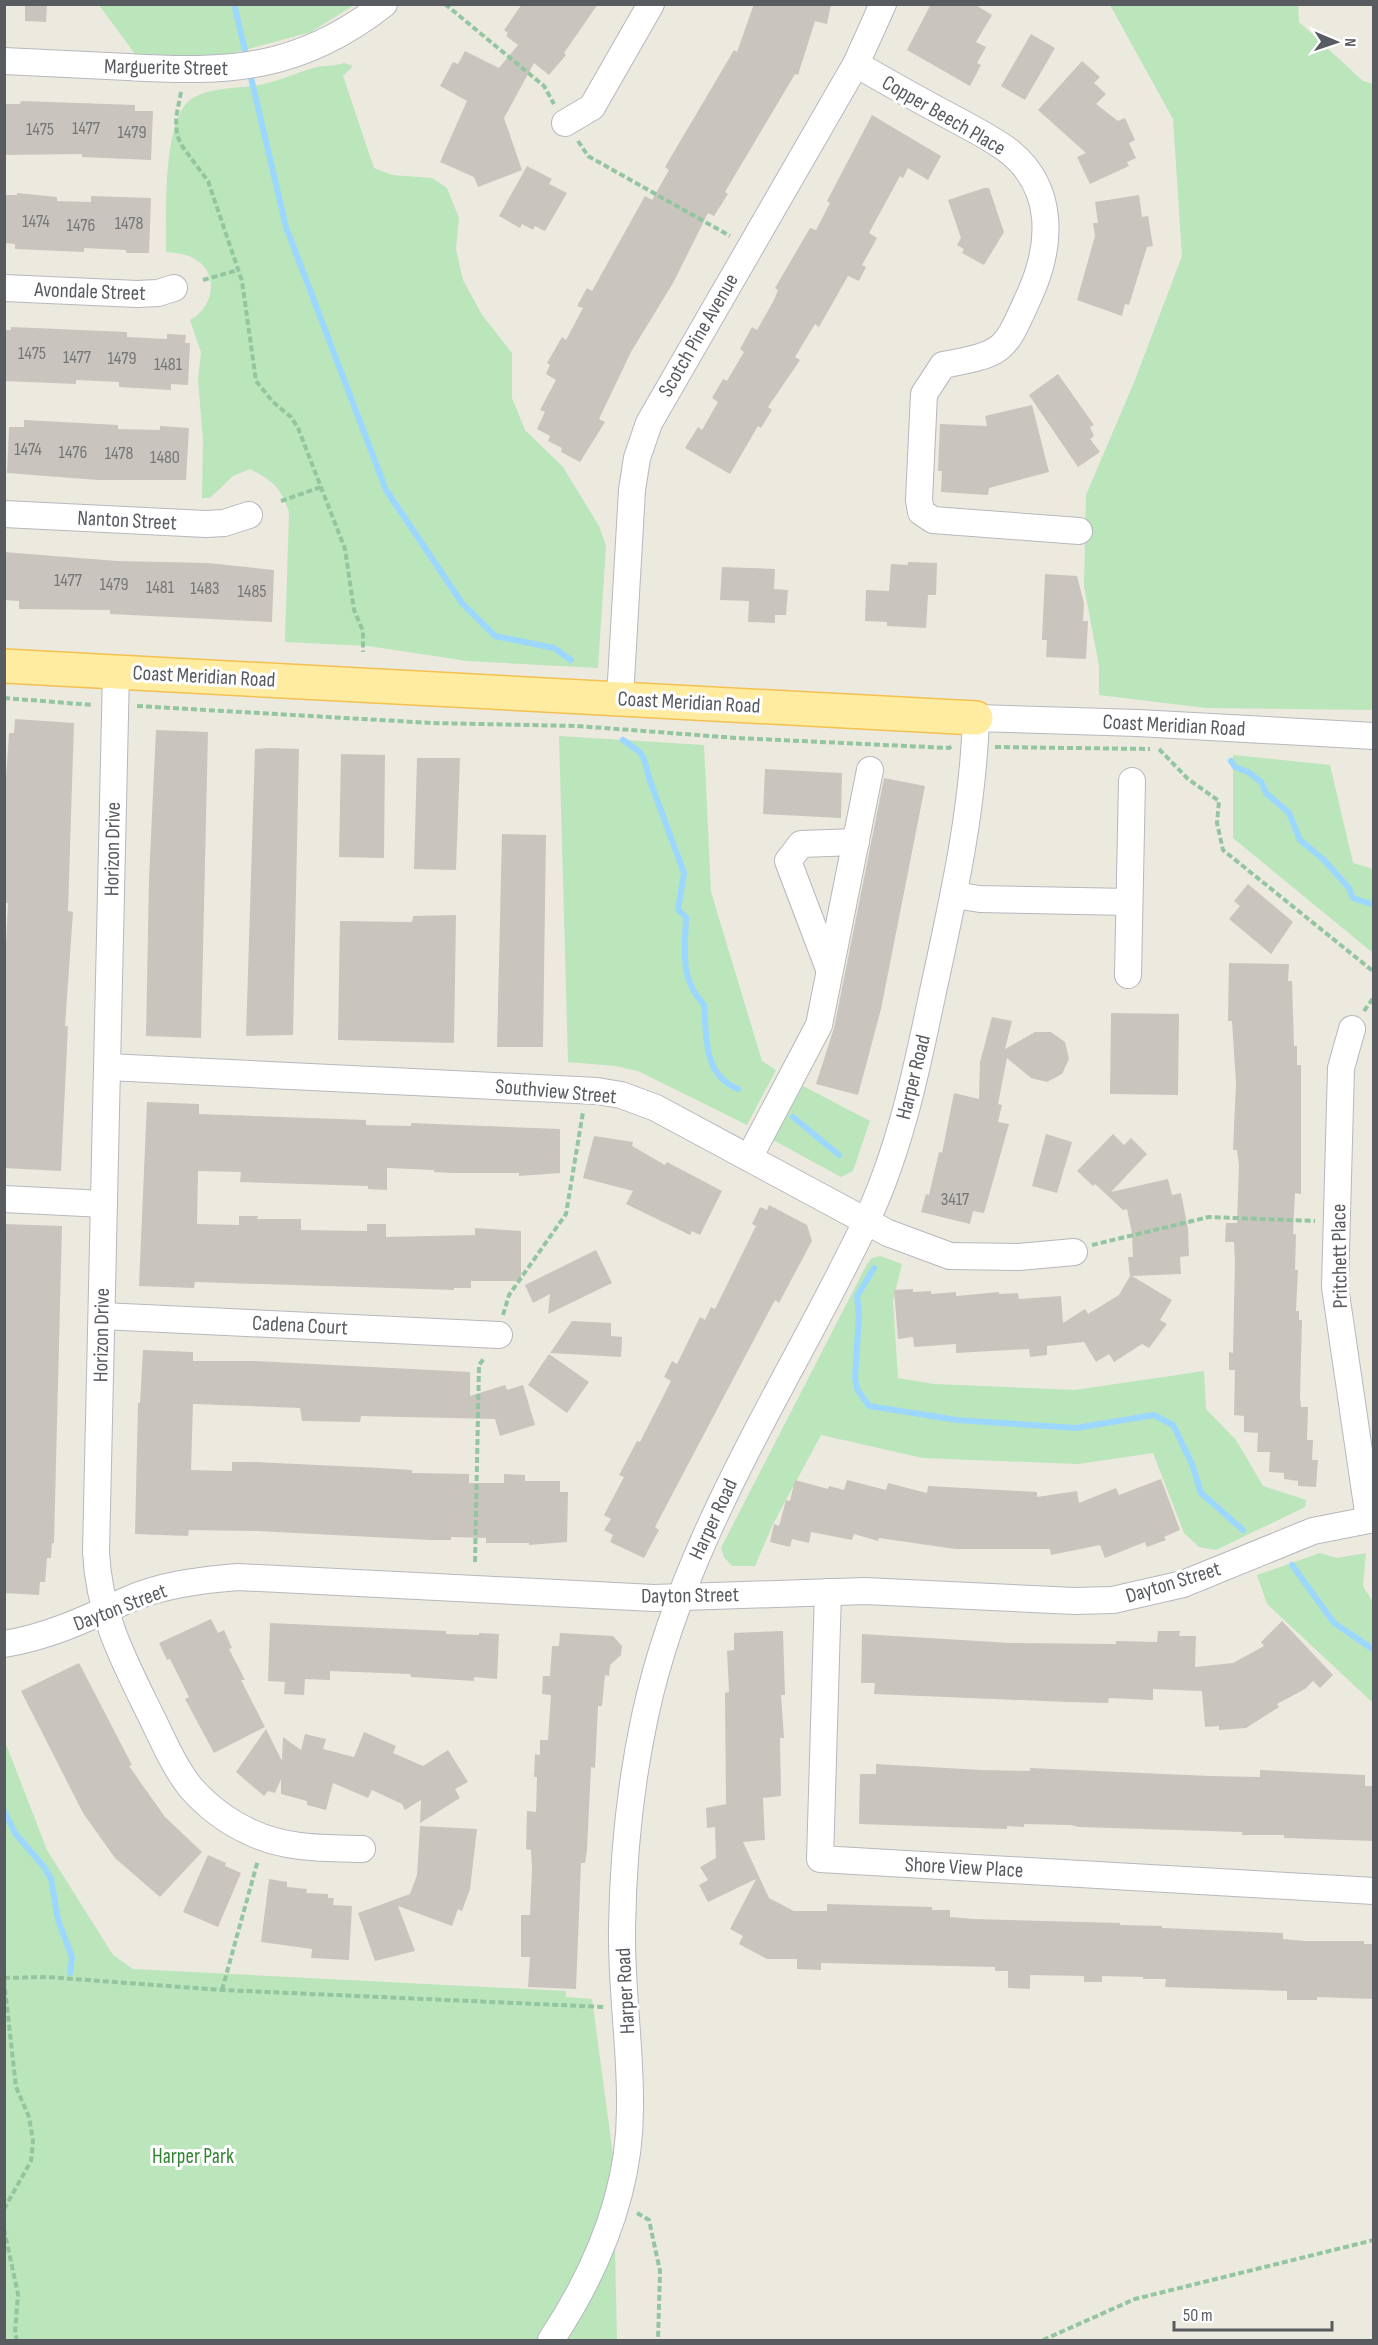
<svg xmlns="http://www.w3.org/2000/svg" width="1378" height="2345" font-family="'Sofia Sans Condensed',sans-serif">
	<rect width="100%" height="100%" fill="#ece9df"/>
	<!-- green -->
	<g fill="#bbe5ba">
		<path d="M99,5H354L311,32L189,65L135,54Z"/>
		<path d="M1110,5H1298L1299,22L1363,81L1373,84V710L1206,708L1099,695V666L1084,586L1086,495L1135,380L1182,256L1173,119Z"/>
		<path d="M344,63L353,66L343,76L374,168L392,175L432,178L447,188L459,218L456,249L463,280L482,315L512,353V398L525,430L563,467L599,526L606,546L598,668L467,661L368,646L285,642L289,512C281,488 273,481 250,469L233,476L210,498H202L203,440L198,380L201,352L190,320C212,309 220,277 198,261C188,254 177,253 166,252C167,219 161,116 193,98C213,86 242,89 264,84C281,80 296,73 313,68C323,65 333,67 344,63Z"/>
		<path d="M559,736L704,745L711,892L762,1061L776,1070L747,1125L638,1071L615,1066L568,1062Z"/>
		<path d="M1233,755L1330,765L1353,863L1373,869V953L1233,838Z"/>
		<path d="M803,1086L870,1121L853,1171L841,1177L773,1140Z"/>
		<path d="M880,1256L902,1264L893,1300L898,1378L934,1384L1075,1390L1204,1371L1206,1409L1236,1440L1263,1486L1306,1500L1305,1507L1216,1550L1199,1547L1184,1533L1153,1453L1078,1464L923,1458L821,1435L773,1524L755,1566H732L724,1557L721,1548L867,1264L872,1258Z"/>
		<path d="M1320,1553L1337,1558L1366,1553L1363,1586L1374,1604L1373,1703L1267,1604L1257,1575Z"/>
		<path d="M4,1739L47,1850L113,1955L133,1969L566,1991V1997L592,1999L613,2155L617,2340H5Z"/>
	</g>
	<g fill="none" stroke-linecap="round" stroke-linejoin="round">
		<!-- stream -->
		<g stroke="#9cd7ff" stroke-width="6">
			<path d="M234,4L247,59"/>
			<path d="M249,69L286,227L386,490L462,603L495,636L554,648L571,660"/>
			<path d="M623,740C647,757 642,752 649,778L684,873L678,910L686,917C685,952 679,977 704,1005C707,1036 702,1074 738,1089"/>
			<path d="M1231,761L1235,767L1248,772L1261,782L1266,793L1289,813L1300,840L1324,860L1349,888L1353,898L1374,905"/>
			<path d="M793,1117L839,1155"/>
			<path d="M874,1268L857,1296L859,1314L855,1378L857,1389L869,1406L957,1420L1076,1428L1154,1415L1173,1425L1192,1464L1201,1493L1243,1530"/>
			<path d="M1292,1565L1334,1623L1374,1650"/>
			<path d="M4,1811L15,1833L44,1867L51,1879L58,1920L72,1957L70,1973"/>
		</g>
	</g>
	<!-- building -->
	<g fill="#c9c5be">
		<path d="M25,4H47L46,22L25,21Z"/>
		<path d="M522,4H598L564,53L566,55L549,75L534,63L504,118L522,170L478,187L474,177L440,162L467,101L440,86L453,62L458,64L465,51L499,68L518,45L506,36L508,33L504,30Z"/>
		<path d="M754,4H831L827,24L815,21L798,75L795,74L725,192L728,194L714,216L708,213L673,283L631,352L599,419L605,422L580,462L561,452L562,448L548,441L550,436L537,429L545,412L540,410L556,380L546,374L550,365L547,363L562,337L566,340L583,308L577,306L587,288L592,291L645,196L652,200L669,170L665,167L734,50L737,52Z"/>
		<path d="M931,4H974L992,15L976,42L986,47L977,63L981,65L970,86L907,50Z"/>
		<path d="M1031,34L1055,48L1025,100L1001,86Z"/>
		<path d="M1082,61L1100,77L1094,83L1106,94L1096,104L1118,121L1125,118L1135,140L1129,143L1136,158L1127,162L1129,166L1090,184L1077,157L1086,153L1038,110Z"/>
		<path d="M21,101L135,105V111H153L151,160L82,157V154L4,155V104H20Z"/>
		<path d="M872,115L941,156L928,180L908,168L903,178L900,176L869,233L877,238L862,265L866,267L859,281L848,276L819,327L815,324L795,357L800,360L768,407L772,410L761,428L758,426L730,474L685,448L698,427L702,430L718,402L712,398L723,379L727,381L744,352L740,349L752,327L757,330L774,300L778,290L775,288L810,228L816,230L830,203L827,201Z"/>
		<path d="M527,166L552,179L549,184L567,193L545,231L535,226L533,230L522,224L520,228L499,216Z"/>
		<path d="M984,188H989L1004,232L984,265L962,253L964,249L957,245L961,238L948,200Z"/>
		<path d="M17,193L57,197V201L91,202V196L151,198L149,253H126V250L84,248V252L15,249V244L4,243V195H17Z"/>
		<path d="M1139,195L1142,217L1148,216L1153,246L1147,247L1129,305L1125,304L1122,316L1077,300L1095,236L1093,223H1098L1095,202Z"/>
		<path d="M11,327L127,332V337L167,339V334L186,335L185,343H190L188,385L171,384V390L119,387V382L76,380V384L4,381V330H11Z"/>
		<path d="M1058,374L1094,425L1090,427L1094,436L1090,439L1100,452L1078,467L1029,395Z"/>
		<path d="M1032,405L1049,472L989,488L988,495L941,492L942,471H938L940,424L987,426L985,416Z"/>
		<path d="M24,420L118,425V429L160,430V426L189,428L186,480H98L7,473L9,427H24Z"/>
		<path d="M4,552L117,561L208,563L274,570L272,622L110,614V610L19,609V601L4,600Z"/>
		<path d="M908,562L937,563L936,595H928L926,628L887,626V622L865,621L866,590L889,591L891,564L908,565Z"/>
		<path d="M722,567L775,569L774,589L788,590L786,615H775V623L748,622L749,601L720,600Z"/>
		<path d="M1045,574L1077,576L1084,603L1083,621H1088L1086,659L1046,657L1047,640H1042Z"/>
		<path d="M15,719L74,723L68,911L73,912L65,1026H68L61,1171L4,1168V984L8,903H4V808L9,733H14Z"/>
		<path d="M156,730L208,732L201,1038L146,1036L149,879Z"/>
		<path d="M269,748L299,749L293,1035L246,1036L255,749Z"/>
		<path d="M341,754L385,755L384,858L339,857Z"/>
		<path d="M417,758H460L456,870L414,869Z"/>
		<path d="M765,769L842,773L841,818L763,814Z"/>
		<path d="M884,778L925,786L881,1009L858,1095L816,1084L834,1028Z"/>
		<path d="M502,834L546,835L543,1047H497Z"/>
		<path d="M1248,884L1293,922L1271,954L1229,919L1240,906L1234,901Z"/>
		<path d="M456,915L454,1043L338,1040L340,921L412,922L413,916Z"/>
		<path d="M1229,963L1289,964L1288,981H1292L1294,1046H1297V1065H1301V1194L1295,1193L1293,1234H1296L1295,1270H1298L1296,1311H1299V1320H1302L1300,1396L1301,1407H1308L1307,1440H1313L1312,1460H1318L1316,1487L1298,1486V1481L1284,1479V1473L1269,1472L1270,1452H1257L1258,1433L1244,1432V1416L1234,1415L1235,1370H1229V1352L1233,1353L1235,1261L1234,1242H1225L1226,1223H1237L1239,1166L1237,1150H1233L1236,1083L1232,1021H1228Z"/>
		<path d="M1111,1013L1179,1014L1178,1095L1110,1094Z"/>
		<path d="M992,1017L1012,1021L1005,1049L1035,1032H1051L1065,1042L1069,1059L1062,1074L1047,1082L1031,1078L1007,1058L998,1104L1002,1105L998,1122L1009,1124L984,1213L973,1211L970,1224L921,1212L926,1194L929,1195L939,1152L942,1153L954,1093L979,1099L980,1062Z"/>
		<path d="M147,1102L199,1104V1114L366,1120V1125L411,1126V1123L560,1129V1173L519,1176V1173H452L434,1172V1170L387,1168V1190L368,1189V1186L240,1182L241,1172L198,1171L197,1224L239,1225V1216H258L257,1219H301V1230L367,1231V1224H386V1237L475,1235V1228L521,1231V1281H471V1288H454V1290L195,1282L194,1288L139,1286Z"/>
		<path d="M1046,1134L1072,1142L1057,1193L1032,1186Z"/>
		<path d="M1113,1134L1124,1145L1131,1138L1147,1154L1111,1192L1168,1179L1172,1195L1181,1193L1188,1229L1189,1256L1180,1257L1181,1274L1132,1276L1172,1300L1160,1320L1167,1324L1149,1348L1142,1344L1114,1362L1109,1354L1096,1362L1084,1342L1047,1346V1355L1030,1357L1029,1349L956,1353V1344L914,1347L913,1337L898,1339L894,1290L913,1289V1292L931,1291V1294L956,1292V1296L999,1292V1294L1018,1293L1019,1299L1061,1296L1063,1323L1085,1309L1088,1314L1119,1295L1130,1276L1128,1257H1133L1132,1234L1127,1209L1123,1210L1095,1184L1093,1186L1077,1171Z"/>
		<path d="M594,1136L633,1142L632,1146L665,1165L667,1162L722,1191L700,1235L692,1231L690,1235L626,1204L633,1191L583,1178Z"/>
		<path d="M769,1205L807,1225L812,1241L779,1303L775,1300L655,1527L659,1530L644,1558L610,1542L613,1535L604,1530L611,1519L604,1515L624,1477L619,1475L637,1441L640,1442L671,1381L664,1377L672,1361L677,1364L700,1317L705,1320L711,1307L715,1309L756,1226L752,1224L760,1207L767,1210Z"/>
		<path d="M4,1224L62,1226L54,1543H52L51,1558H47L45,1582H40L39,1595L4,1593Z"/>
		<path d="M596,1250L612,1283L548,1314L550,1294L533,1303L525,1285Z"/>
		<path d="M572,1321L611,1323V1336L622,1337L621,1357L550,1353Z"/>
		<path d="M143,1350L193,1352V1361H255L470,1372V1396L505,1385L507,1390L523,1385L535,1425L500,1436L495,1419L361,1416L360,1422L302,1421L300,1408L193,1404L191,1470L232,1471V1462H252L381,1468L412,1470V1473L469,1474V1483H504V1474L525,1475V1481H560V1492H568L567,1542L529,1545V1543H486V1538L451,1537V1540H430L257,1531L189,1530L188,1536L135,1534L138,1403H140Z"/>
		<path d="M549,1354L589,1382L567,1413L528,1385Z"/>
		<path d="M1161,1479L1180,1530L1164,1537L1166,1540L1147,1547L1145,1542L1105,1558L1100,1545L1051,1555L1050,1549H955L879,1538L878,1541L854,1534L852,1540L811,1532L809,1543L792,1539L790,1547L770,1542L774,1524L779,1526L786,1500L790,1501L795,1480L828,1489L829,1486L844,1490L847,1480L886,1490L888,1483L927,1493L928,1486L1037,1492V1497L1077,1491L1079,1503L1116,1488L1119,1495Z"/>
		<path d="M211,1619L218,1633L224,1630L232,1648L229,1649L245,1680H241L265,1727L214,1753L185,1699L189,1697L170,1659L167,1660L159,1643Z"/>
		<path d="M1282,1621L1333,1675L1320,1688L1313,1681L1305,1689L1277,1704L1279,1707L1246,1728L1219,1730V1726L1205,1727L1202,1691L1153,1689V1700L1109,1698L1108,1703L1068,1702L874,1694L875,1683H861L862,1634L1011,1643L1116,1644V1641L1157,1642L1158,1631H1180L1179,1636H1196L1195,1667L1233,1663L1264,1646L1261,1642Z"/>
		<path d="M270,1623L446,1631V1634L479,1635V1633L499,1634L497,1679L474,1677V1681L411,1677L410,1674L330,1671V1680L305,1679L304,1695L284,1694L285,1682L268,1681Z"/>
		<path d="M783,1631L785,1695H781L784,1738H780L781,1796L763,1798L765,1840L743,1842L769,1898L794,1911H827V1904L932,1907V1910H950V1917L973,1919L1120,1923V1925L1162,1926V1928L1283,1933V1939L1305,1941H1364V1944H1374V1999L1317,1997V2000H1287V1991L1165,1987L1166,1979H1143V1977L1102,1976V1982H1084V1976L1030,1975V1989L1008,1988V1971H995V1967L821,1963V1970L797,1969V1959H767L739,1944L743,1936L730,1929L756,1879L708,1902L699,1885L708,1880L700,1867L716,1858L715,1827L707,1828L706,1808L726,1804L725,1693L729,1692L727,1651L734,1650V1633Z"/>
		<path d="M560,1633L613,1636L622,1646L621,1655L610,1665L609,1676L605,1675L602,1706H598L595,1768L591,1767L587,1850L585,1863H581L576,1989L528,1987L530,1957H521V1915H530L532,1869L531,1850L526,1849L527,1811L536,1812L537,1777H534L535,1754L540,1755V1740H548L551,1695L542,1694L543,1676H550L552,1646H559Z"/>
		<path d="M79,1663L132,1765L129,1766L165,1817L202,1852L160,1897L115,1858L83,1813L21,1691Z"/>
		<path d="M266,1729L282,1761L283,1737L301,1750L305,1734L326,1739L323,1749L354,1757L364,1732L396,1746L393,1753L423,1766L448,1750L468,1782L455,1789L460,1798L420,1823L421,1800L405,1810L402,1804L372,1790L368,1798L333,1783L326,1810L307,1805V1801L281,1794V1779L275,1793L268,1791L264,1796L236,1772Z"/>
		<path d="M876,1764L982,1770L1030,1771V1768L1210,1776L1260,1777V1770L1365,1775V1786H1374V1841L1284,1838V1835H1242V1832L1079,1827L1071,1825L1024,1824V1827L1007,1826V1829L859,1824L860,1774H876Z"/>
		<path d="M420,1826L477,1829L470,1889L462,1911L458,1909L452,1926L398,1906L415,1951L375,1961L358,1913L410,1894L417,1875Z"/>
		<path d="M208,1855L226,1863L225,1866L241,1873L218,1927L183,1912Z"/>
		<path d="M269,1879L287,1882V1887L307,1889L306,1893L328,1894V1898H334L333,1905L352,1906L349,1960L311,1958L312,1949L261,1942Z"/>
	</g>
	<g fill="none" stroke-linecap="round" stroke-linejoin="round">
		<defs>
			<g id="minor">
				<path d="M4,61C46,63 87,65 128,67C230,73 300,70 384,4"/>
				<path d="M856,64C887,82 919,100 951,117C971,128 992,138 1010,152C1055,189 1052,245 1030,294C1004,351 1007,353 943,365L924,394L919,500L921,512L933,520L1079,531"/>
				<path d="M565,123L592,107L651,4"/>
				<path d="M4,288L137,294L158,293L174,288"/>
				<path d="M4,514L206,524L224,523L249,515"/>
				<path d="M116,672L96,1552C99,1615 124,1661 151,1716C163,1740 174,1767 191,1788C207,1806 228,1822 250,1832C285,1849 324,1848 362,1849"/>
				<path d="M620,698L632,490L637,458L649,423L856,64L883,4"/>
				<path d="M954,895L980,899L1129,902"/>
				<path d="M829,969L788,861L801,844L856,842"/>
				<path d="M1128,975L1132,781"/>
				<path d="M1352,1029L1341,1068L1335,1287L1369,1519"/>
				<path d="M108,1067L597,1091L621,1095L656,1108L888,1233L950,1256L1019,1257L1074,1252"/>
				<path d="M749,1158L819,1025L870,770"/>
				<path d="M4,1199L104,1204"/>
				<path d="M102,1316L499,1335"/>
				<path d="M828,1592L820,1859L1374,1891"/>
				<path d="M4,1644C48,1637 86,1619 125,1601C160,1585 200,1580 238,1577L654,1598L865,1591L1074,1601L1113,1600L1183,1584L1313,1531L1374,1519"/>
				<path d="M551,2340C596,2272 630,2192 630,2109C631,2049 621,1989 622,1929C623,1858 630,1786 645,1716C683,1538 786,1388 864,1226C899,1154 916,1073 932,996C952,904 973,812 976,718L1138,723L1374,736"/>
			</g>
			<path id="major" d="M4,666L976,718"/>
		</defs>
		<!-- minor casing -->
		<use href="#minor" stroke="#b5b8bd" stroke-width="28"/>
		<!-- major casing -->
		<use href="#major" stroke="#f4c04f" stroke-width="36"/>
		<!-- path -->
		<g stroke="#93c6a0" stroke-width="4" stroke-dasharray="6 3" stroke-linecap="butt">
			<path d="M445,4L544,86L554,104"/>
			<path d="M181,92L176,118L177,135L182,146L208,181L242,281L256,381L273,402L291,417L298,428L345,549L354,610L363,631V652"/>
			<path d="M578,141L588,156L730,236"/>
			<path d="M203,280L238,270"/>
			<path d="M281,501L321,487"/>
			<path d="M4,698L93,705"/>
			<path d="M137,706L432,723L577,726L737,738L949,748L952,746"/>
			<path d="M995,747L1150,749"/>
			<path d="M1159,749L1188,779L1219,801L1217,823L1223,850L1374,972"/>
			<path d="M1364,1011L1374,997"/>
			<path d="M1092,1245L1209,1217L1315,1221"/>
			<path d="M503,1315L509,1295L566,1214L583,1112"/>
			<path d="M475,1562L479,1365L485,1357"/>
			<path d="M4,1978L47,1977L222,1990L604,2007"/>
			<path d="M4,1980L16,2087L29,2117L33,2141L31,2161L4,2209"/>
			<path d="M222,1990L258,1860"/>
			<path d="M637,2213L649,2220L660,2271L658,2340"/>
			<path d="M4,2229L18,2294L15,2333L17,2340"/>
			<path d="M1043,2340L1135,2299L1374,2240"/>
		</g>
		<!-- minor -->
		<use href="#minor" stroke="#fff" stroke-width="26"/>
		<!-- major -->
		<use href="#major" stroke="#ffeca1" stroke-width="33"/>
	</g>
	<g text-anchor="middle" stroke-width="6" stroke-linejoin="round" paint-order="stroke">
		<!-- number labels -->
		<g font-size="18" fill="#747678">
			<text x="86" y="134">1477</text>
			<text x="40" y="135">1475</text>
			<text x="132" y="138">1479</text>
			<text x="36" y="227">1474</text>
			<text x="129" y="229">1478</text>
			<text x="81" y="231">1476</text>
			<text x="32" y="359">1475</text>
			<text x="77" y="363">1477</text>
			<text x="122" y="364">1479</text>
			<text x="168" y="370">1481</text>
			<text x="28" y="455">1474</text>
			<text x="73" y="458">1476</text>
			<text x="119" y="459">1478</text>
			<text x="165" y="463">1480</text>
			<text x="68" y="586">1477</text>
			<text x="114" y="590">1479</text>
			<text x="160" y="593">1481</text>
			<text x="205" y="594">1483</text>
			<text x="252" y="597">1485</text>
			<text x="955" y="1205">3417</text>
		</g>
		<!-- street labels -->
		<g font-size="21" fill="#585c61" stroke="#fff">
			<text transform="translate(166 67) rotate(1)" y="7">Marguerite Street</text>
			<text transform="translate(944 115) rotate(30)" y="7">Copper Beech Place</text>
			<text transform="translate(90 291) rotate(2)" y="7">Avondale Street</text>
			<text transform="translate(698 335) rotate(-60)" y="7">Scotch Pine Avenue</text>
			<text transform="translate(127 520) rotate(3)" y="7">Nanton Street</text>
			<text transform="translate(204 676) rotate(3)" y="7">Coast Meridian Road</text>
			<text transform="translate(689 702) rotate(3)" y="7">Coast Meridian Road</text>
			<text transform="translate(1174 725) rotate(3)" y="7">Coast Meridian Road</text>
			<text transform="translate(112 849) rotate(-89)" y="7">Horizon Drive</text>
			<text transform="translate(913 1077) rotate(-76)" y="7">Harper Road</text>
			<text transform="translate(556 1091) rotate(5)" y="7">Southview Street</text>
			<text transform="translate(1339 1256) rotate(-91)" y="7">Pritchett Place</text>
			<text transform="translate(300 1325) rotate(3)" y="7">Cadena Court</text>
			<text transform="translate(101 1335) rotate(-89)" y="7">Horizon Drive</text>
			<text transform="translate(713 1519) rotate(-65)" y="7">Harper Road</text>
			<text transform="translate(1173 1582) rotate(-17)" y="7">Dayton Street</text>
			<text transform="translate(690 1595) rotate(-1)" y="7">Dayton Street</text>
			<text transform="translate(120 1607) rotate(-21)" y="7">Dayton Street</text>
			<text transform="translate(964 1867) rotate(3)" y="7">Shore View Place</text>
			<text transform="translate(625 1991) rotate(-93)" y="7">Harper Road</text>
		</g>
		<!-- park labels -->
		<g font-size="21" fill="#328633" stroke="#fff">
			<text x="193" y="2163">Harper Park</text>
		</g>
	</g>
	<!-- border -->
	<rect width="1378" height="2345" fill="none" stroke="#585c61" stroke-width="12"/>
	<!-- north arrow -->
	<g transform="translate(1336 42) rotate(92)" stroke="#ffffff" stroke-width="4.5" paint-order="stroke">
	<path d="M0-4.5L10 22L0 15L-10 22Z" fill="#585c61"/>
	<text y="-9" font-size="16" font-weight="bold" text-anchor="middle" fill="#585c61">N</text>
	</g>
	<!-- scale -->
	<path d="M1174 2321v9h158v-9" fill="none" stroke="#585c61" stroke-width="3"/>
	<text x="1183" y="2321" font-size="18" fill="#585c61" stroke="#ffffff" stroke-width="4.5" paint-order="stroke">50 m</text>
</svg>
